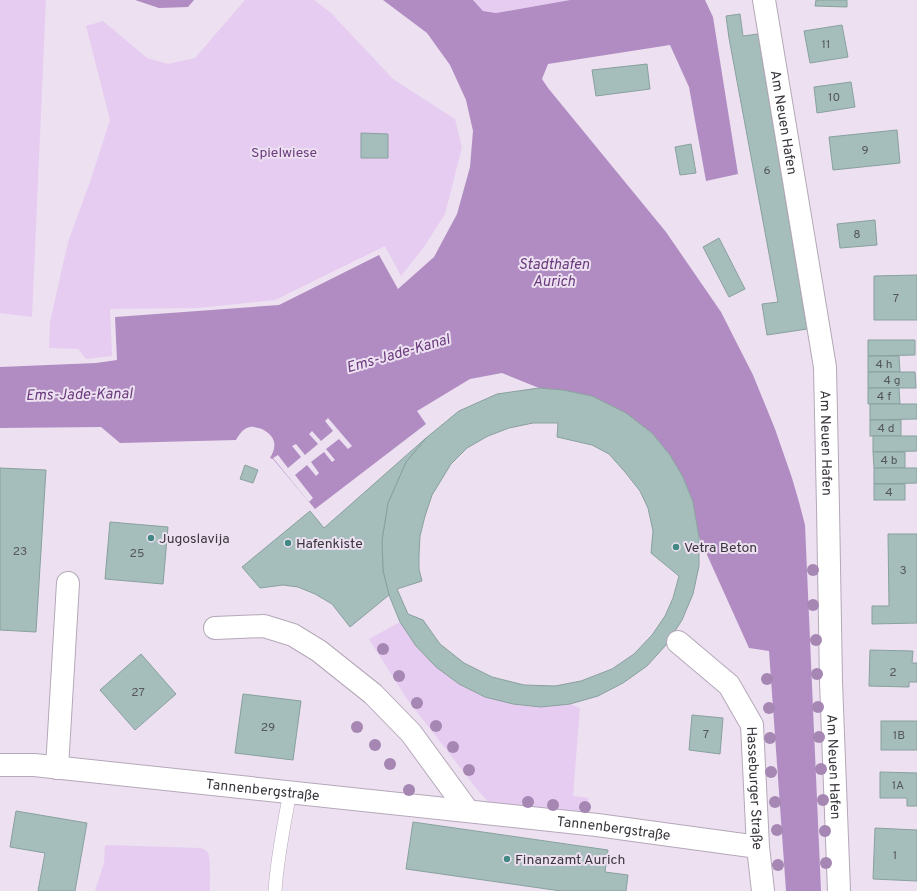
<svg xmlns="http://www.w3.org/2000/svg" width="917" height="891" font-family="Overpass,sans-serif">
	<rect width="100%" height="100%" fill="#ece0f1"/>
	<!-- green -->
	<g fill="#e6ccf1">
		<path d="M0,0H46L32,317L0,313Z"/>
		<path d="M245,0H314L330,12L393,79L455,119L462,147L445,214L424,247L401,276L385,246L275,300L198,308L110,309L112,356L86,359L78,349L49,348L50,322L68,242L90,182L110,120L86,26L103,21L147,58L168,64L195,58Z"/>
		<path d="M473,0H570L496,13L483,11Z"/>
		<path d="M400,622L416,646L436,667L459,684L485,697L513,704L541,707L570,704L580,708L573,796L589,798L584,814L491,805L476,788L407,699L369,639Z"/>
		<path d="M107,845L200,848C203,849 206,849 208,853C211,859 210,883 210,891H95L104,863L105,846Z"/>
	</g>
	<!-- water -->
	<g fill="#b18cc2">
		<path d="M135,0H194L188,7L159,8Z"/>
		<path d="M383,0H473L483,11L496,13L570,0H705L713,17L738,174L706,181L689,87L670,45L548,64L542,79L548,88L666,232L721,312L753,375L775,429L792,478L799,502L805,525L821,891H786L769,651L749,648L699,537L693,502L683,477L670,455L652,433L626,413L592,396L563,390L539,388L502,373L470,379L417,411L426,424L315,509L273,459L270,458C278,445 275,436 262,429C259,428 253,426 250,427C243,428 239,435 236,440L120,443L101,427L0,428V367L96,363L117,360L115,317L279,305L379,255L398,289L434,257L457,214L470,167L473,131L466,100L450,65L427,33Z"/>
	</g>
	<!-- pier -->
	<path fill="#ece0f1" d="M328,418L352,446L348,449L339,439L326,449L335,460L332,462L324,452L311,462L319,473L316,476L307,465L295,475L313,498L309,502L273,458L278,455L288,468L301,457L292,446L296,444L305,455L318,444L309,434L312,431L321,441L333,431L325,421Z"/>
	<!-- building -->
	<g fill="#a5bdbb" stroke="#89a19e" fill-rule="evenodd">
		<path d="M816,0H847V7L815,6Z"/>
		<path d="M740,14L743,36L758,34L807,329L767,335L762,304L778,302L729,38L726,16Z"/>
		<path d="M842,25L848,57L810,63L804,31Z"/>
		<path d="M647,64L650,89L596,96L592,70Z"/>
		<path d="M851,82L855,107L817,113L814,87Z"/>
		<path d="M897,130L900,163L833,170L829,137Z"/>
		<path d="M361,133L388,134V158H361Z"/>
		<path d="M691,144L696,173L680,175L675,147Z"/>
		<path d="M875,220L877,245L840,248L837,224Z"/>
		<path d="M719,238L745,289L729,297L703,247Z"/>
		<path d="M917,275V320H874V276Z"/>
		<path d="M868,340H915V355L868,356Z"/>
		<path d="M868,356H899L900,372H868Z"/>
		<path d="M868,372H915L916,388H868Z"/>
		<path d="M539,388L563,390L592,396L626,413L652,433L670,455L683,477L693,502L699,537V566L693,594L682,620L666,645L647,666L623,683L598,696L570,704L541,707L513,704L485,697L459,684L436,667L416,646L400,622L389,595L383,571L382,540L388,503L406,462L426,438L459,411L497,394ZM533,423H558L557,437L592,445L609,454L625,472L640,491L648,508L653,531L651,553L679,576L673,598L665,616L652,635L634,654L612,669L581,681L555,686L524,685L492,677L464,663L440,644L423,620L408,614L397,589L422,581L419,569V555L420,536L425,516L432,495L451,464L467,448L488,436L509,428Z"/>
		<path d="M868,388H899L900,404H868Z"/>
		<path d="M870,404H917V419L870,420Z"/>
		<rect x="870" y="420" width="31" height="16"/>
		<path d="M873,436H917V451L873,452Z"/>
		<path d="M426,438L406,462L388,503L382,540L383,571L389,595L350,627L332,604L315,594L298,587L283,585L260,588L242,567L310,511L324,528Z"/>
		<path d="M873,452H905V468H874Z"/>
		<path d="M245,465L258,470L253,483L240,479Z"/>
		<path d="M0,468L46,470L36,632L0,630Z"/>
		<path d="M874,468H917V483L874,484Z"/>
		<rect x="874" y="484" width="31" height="16"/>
		<path d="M110,522L168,527L163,584L105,579Z"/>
		<path d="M888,534H917V623L872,624V606H889Z"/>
		<path d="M870,650L913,651L912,663H917V682H909V687L869,686Z"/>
		<path d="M141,654L176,694L135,730L100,690Z"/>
		<path d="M243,694L301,701L293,760L235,753Z"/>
		<path d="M692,715L723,718L720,754L689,750Z"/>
		<rect x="881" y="721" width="36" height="29"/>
		<path d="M880,772L917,773V806H907V798H880Z"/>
		<path d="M16,811L87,823L75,891H38L45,853L10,847Z"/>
		<path d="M413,822L608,850L605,872L628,875L626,891H561L406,869Z"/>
		<path d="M875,828L917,830V881L873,879Z"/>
	</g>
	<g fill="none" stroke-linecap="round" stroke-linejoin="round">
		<defs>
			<path id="service" d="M275,891C277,858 284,825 290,792"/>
			<g id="minor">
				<path id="s1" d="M764,0L825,367L828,508L831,682L839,891"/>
				<path d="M215,628L264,626L293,635L319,651L373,694L411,733L468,811"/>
				<path id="s2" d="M678,642L729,685L752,725L758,847L763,891"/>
				<path id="s3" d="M0,765H34L597,825L758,847"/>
				<path d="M57,768L68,583"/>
			</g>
		</defs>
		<!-- service casing -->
		<use href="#service" stroke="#b4a8b9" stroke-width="14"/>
		<!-- minor casing -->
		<use href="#minor" stroke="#b4a8b9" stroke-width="24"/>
		<!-- service -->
		<use href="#service" stroke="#fff" stroke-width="13"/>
		<!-- minor -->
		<use href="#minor" stroke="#fff" stroke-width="22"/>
	</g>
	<!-- trees -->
	<g fill="#a686b3">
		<circle cx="813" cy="570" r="6"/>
		<circle cx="813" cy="605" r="6"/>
		<circle cx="816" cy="640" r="6"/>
		<circle cx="383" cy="649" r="6"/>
		<circle cx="817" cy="674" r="6"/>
		<circle cx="399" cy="676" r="6"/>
		<circle cx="767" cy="679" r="6"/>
		<circle cx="417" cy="703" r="6"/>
		<circle cx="818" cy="707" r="6"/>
		<circle cx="769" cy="708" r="6"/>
		<circle cx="436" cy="726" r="6"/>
		<circle cx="357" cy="727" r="6"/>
		<circle cx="819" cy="737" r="6"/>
		<circle cx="770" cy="738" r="6"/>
		<circle cx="375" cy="745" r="6"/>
		<circle cx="453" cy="747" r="6"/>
		<circle cx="390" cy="764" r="6"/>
		<circle cx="821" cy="769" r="6"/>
		<circle cx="469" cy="770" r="6"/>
		<circle cx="771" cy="772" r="6"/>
		<circle cx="409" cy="790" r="6"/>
		<circle cx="823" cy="800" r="6"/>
		<circle cx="528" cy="802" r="6"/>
		<circle cx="775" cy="802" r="6"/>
		<circle cx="553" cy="805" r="6"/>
		<circle cx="585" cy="807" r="6"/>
		<circle cx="777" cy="830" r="6"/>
		<circle cx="825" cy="831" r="6"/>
		<circle cx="826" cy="863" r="6"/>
		<circle cx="778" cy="865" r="6"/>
	</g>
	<!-- markers -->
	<g fill="#428983" stroke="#ece0f1" stroke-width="1.5">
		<circle cx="151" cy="538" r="4"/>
		<circle cx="288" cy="543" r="4"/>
		<circle cx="676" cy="547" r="4"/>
		<circle cx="507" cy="859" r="4"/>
	</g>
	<g text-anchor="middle" stroke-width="4" stroke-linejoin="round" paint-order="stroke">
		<!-- number labels -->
		<g font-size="12" fill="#55585c">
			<text x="826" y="48">11</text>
			<text x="834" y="101">10</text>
			<text x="865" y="154">9</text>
			<text x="767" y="174">6</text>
			<text x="857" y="238">8</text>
			<text x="896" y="302">7</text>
			<text x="884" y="368">4 h</text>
			<text x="892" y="384">4 g</text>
			<text x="884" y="400">4 f</text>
			<text x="886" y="432">4 d</text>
			<text x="889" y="464">4 b</text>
			<text x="889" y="496">4</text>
			<text x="20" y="555">23</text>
			<text x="137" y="557">25</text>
			<text x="903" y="574">3</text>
			<text x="893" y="676">2</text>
			<text x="138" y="696">27</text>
			<text x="268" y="731">29</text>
			<text x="706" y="738">7</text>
			<text x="899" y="739">1B</text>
			<text x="898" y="789">1A</text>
			<text x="895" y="859">1</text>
		</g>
		<!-- street labels -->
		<g font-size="14" fill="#3a363d" stroke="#ece0f1">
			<text dy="5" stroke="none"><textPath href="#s1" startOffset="124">Am Neuen Hafen</textPath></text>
			<text dy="5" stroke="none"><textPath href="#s1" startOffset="448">Am Neuen Hafen</textPath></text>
			<text dy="5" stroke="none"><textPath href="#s1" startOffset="772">Am Neuen Hafen</textPath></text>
			<text dy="5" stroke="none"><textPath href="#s2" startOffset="176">Hasseburger Straße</textPath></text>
			<text dy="5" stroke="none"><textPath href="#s3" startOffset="264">Tannenbergstraße</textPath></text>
			<text dy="5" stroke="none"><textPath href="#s3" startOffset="617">Tannenbergstraße</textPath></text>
		</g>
		<!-- park labels -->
		<g font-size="14" fill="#6c3d80" stroke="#ece0f1">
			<text x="284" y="157">Spielwiese</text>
		</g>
		<!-- poi labels -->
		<g font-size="14" fill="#3a363d" stroke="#ece0f1" text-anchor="start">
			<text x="159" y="543">Jugoslavija</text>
			<text x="296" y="548">Hafenkiste</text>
			<text x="684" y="552">Vetra Beton</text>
			<text x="515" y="864">Finanzamt Aurich</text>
		</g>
		<!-- water labels -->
		<g font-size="15" font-style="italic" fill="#6a3a7d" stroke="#ece0f1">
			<text x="554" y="269">Stadthafen<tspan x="554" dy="17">Aurich</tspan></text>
			<text transform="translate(398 353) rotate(-16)" y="5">Ems-Jade-Kanal</text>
			<text transform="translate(79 394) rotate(-1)" y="5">Ems-Jade-Kanal</text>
		</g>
	</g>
</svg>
